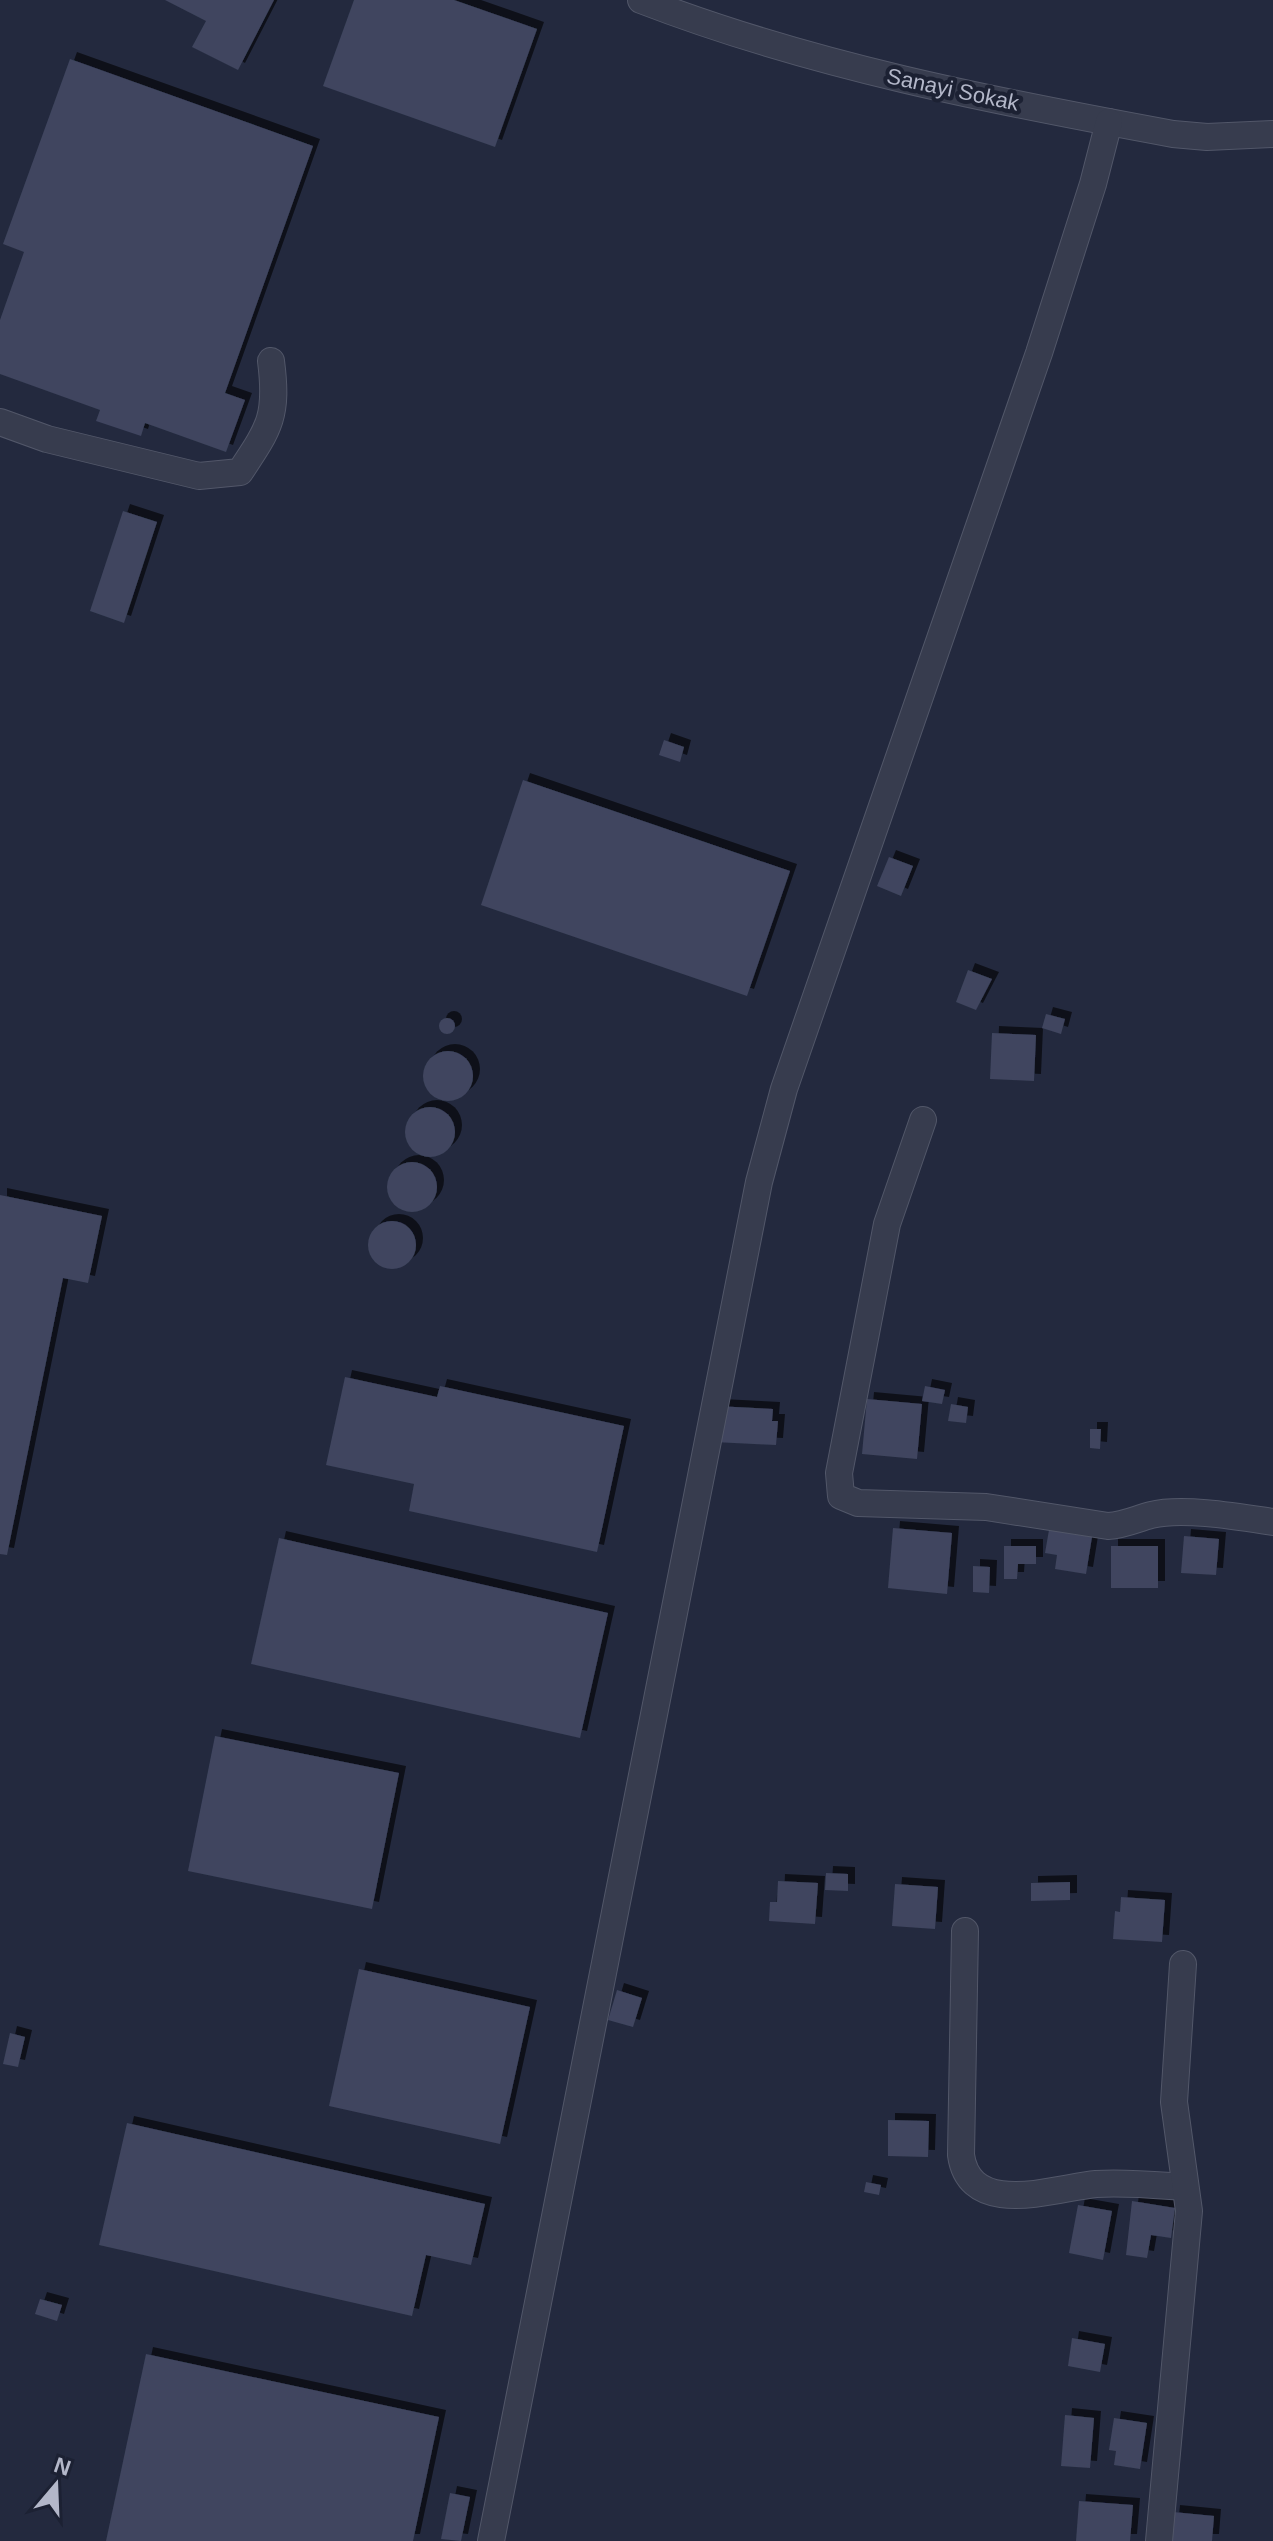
<svg xmlns="http://www.w3.org/2000/svg" width="1273" height="2541" font-family="Helvetica,sans-serif">
	<defs>
		<filter id="shadow"><feDropShadow dx="7" dy="-7" stdDeviation="0" flood-color="#0009"/></filter>
	</defs>
	<rect width="100%" height="100%" fill="#23293e"/>
	<!-- building -->
	<g fill="#3f455e" filter="url(#shadow)">
		<path d="M165,0H274L238,70L192,47L206,21Z"/>
		<path d="M354,0H454L537,29L495,147L323,86Z"/>
		<path d="M70,59L313,146L225,393L245,400L226,452L145,423L141,436L96,421L100,410L0,374V320L24,252L3,244Z"/>
		<path d="M123,511L157,522L124,623L90,611Z"/>
		<path d="M664,740L684,747L680,762L659,755Z"/>
		<path d="M523,780L790,871L747,996L481,905Z"/>
		<path d="M889,857L913,866L901,896L877,886Z"/>
		<path d="M968,970L992,979L976,1010L956,1002Z"/>
		<path d="M1046,1014L1065,1019L1061,1034L1042,1028Z"/>
		<circle cx="447" cy="1026" r="8"/>
		<path d="M992,1033L1036,1035L1034,1081L990,1079Z"/>
		<circle cx="448" cy="1076" r="25"/>
		<circle cx="430" cy="1132" r="25"/>
		<circle cx="412" cy="1187" r="25"/>
		<path d="M0,1195L102,1216L88,1283L63,1278L7,1555L0,1554Z"/>
		<circle cx="392" cy="1245" r="24"/>
		<path d="M345,1377L437,1397L440,1386L624,1426L597,1552L409,1511L414,1484L326,1465Z"/>
		<path d="M925,1386L945,1390L942,1404L922,1401Z"/>
		<path d="M867,1399L922,1404L917,1459L862,1454Z"/>
		<path d="M951,1404L968,1407L966,1423L948,1421Z"/>
		<path d="M716,1406L773,1409L772,1421H778L776,1445L714,1442Z"/>
		<path d="M1090,1429H1101L1100,1449L1090,1448Z"/>
		<path d="M893,1528L952,1533L947,1594L888,1588Z"/>
		<path d="M1049,1530L1092,1537L1086,1574L1055,1569L1057,1555L1045,1553Z"/>
		<path d="M1184,1536L1219,1539L1216,1575L1181,1573Z"/>
		<path d="M279,1538L608,1613L580,1738L251,1664Z"/>
		<path d="M1004,1546H1036V1564H1018L1017,1579H1004Z"/>
		<rect x="1111" y="1546" width="47" height="42"/>
		<path d="M973,1566L990,1567L989,1593L973,1592Z"/>
		<path d="M215,1736L399,1773L372,1909L188,1871Z"/>
		<path d="M826,1873L848,1874V1891L825,1890Z"/>
		<path d="M778,1881L818,1883L815,1924L769,1921L770,1902H777Z"/>
		<path d="M1070,1882V1900L1031,1901V1883Z"/>
		<path d="M895,1884L938,1887L935,1929L892,1926Z"/>
		<path d="M1121,1897L1165,1900L1162,1942L1113,1939L1115,1911L1120,1912Z"/>
		<path d="M359,1969L530,2007L500,2144L329,2106Z"/>
		<path d="M617,1990L642,1998L633,2027L608,2020Z"/>
		<path d="M10,2033L25,2037L18,2067L3,2064Z"/>
		<path d="M888,2120L929,2121L928,2157L888,2156Z"/>
		<path d="M127,2123L485,2204L471,2265L426,2255L412,2316L99,2245Z"/>
		<path d="M866,2182L881,2185L879,2195L864,2192Z"/>
		<path d="M1132,2201L1175,2208L1171,2238L1151,2235L1147,2258L1126,2255Z"/>
		<path d="M1078,2205L1112,2211L1103,2260L1069,2253Z"/>
		<path d="M40,2299L62,2305L57,2321L35,2314Z"/>
		<path d="M1072,2338L1105,2344L1100,2372L1068,2366Z"/>
		<path d="M146,2354L439,2417L413,2541H106Z"/>
		<path d="M1065,2415L1094,2418L1090,2468L1061,2466Z"/>
		<path d="M1114,2418L1147,2423L1140,2469L1114,2465L1116,2451L1109,2450Z"/>
		<path d="M450,2493L470,2497L461,2541L441,2539Z"/>
		<path d="M1079,2501L1133,2505L1130,2541H1076Z"/>
		<path d="M1173,2512L1214,2516L1212,2541H1170Z"/>
	</g>
	<g fill="none" stroke-linecap="round" stroke-linejoin="round">
		<defs>
			<g id="minor">
				<path d="M641,0C812,66 993,101 1173,134L1207,137L1273,134"/>
				<path d="M0,422L47,439L199,476L240,472C270,427 278,416 271,361"/>
				<path d="M923,1120L887,1224L839,1473L841,1496L858,1503L986,1507L1108,1526C1125,1525 1136,1519 1151,1515C1183,1507 1240,1517 1273,1522"/>
				<path d="M965,1931L961,2155C970,2219 1055,2188 1096,2184C1125,2182 1155,2185 1184,2187"/>
				<path d="M491,2541L759,1182L784,1089L1039,353L1093,184L1109,122"/>
				<path d="M1159,2541L1189,2211L1174,2102L1183,1964"/>
			</g>
		</defs>
		<!-- minor casing -->
		<use href="#minor" stroke="#525769" stroke-width="28"/>
		<!-- minor -->
		<use href="#minor" stroke="#373c4e" stroke-width="26"/>
	</g>
	<g text-anchor="middle" stroke-width="8" stroke-linejoin="round" paint-order="stroke">
		<!-- street labels -->
		<g font-size="22" fill="#b3b7c9" stroke="#1c2133">
			<text transform="translate(953 89) rotate(12)" y="8">Sanayi Sokak</text>
		</g>
	</g>
	<!-- north arrow -->
	<g transform="translate(56 2485) rotate(19)" stroke="#1c2133" stroke-width="6" paint-order="stroke">
	<path d="M0-6L14 30L0 20L-14 30Z" fill="#b3b7c9"/>
	<text y="-12" font-size="22" font-weight="bold" text-anchor="middle" fill="#b3b7c9">N</text>
	</g>
</svg>
